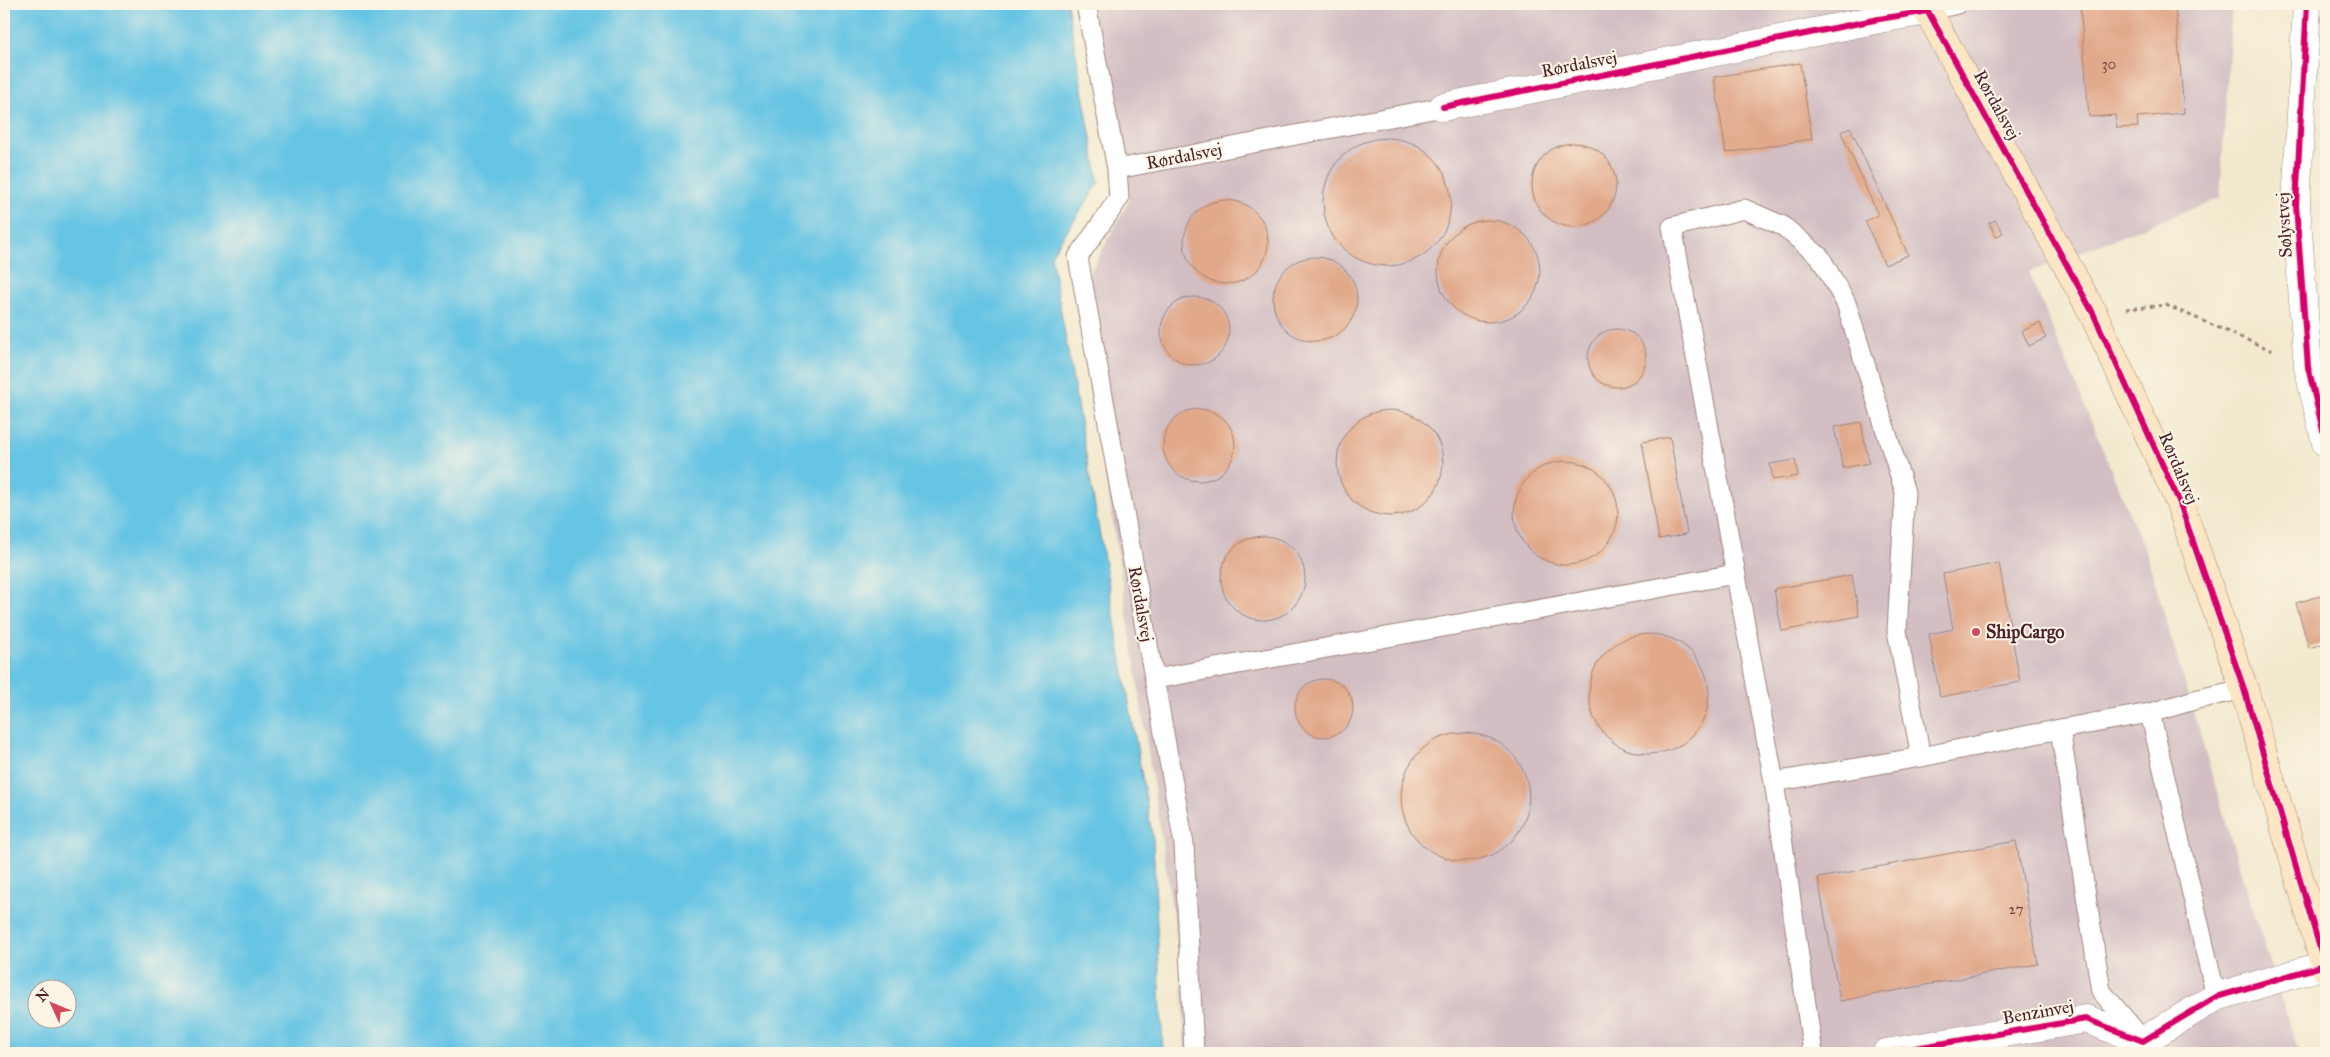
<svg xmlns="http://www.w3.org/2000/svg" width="2330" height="1057" font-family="'IM FELL Great Primer',serif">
	<rect width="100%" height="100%" fill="#fcf5e5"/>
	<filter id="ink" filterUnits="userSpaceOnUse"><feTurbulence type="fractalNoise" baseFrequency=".02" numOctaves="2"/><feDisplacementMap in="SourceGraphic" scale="10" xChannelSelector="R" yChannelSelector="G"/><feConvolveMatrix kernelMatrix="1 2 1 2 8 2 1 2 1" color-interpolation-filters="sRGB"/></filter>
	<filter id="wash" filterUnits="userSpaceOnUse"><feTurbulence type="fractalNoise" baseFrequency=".0096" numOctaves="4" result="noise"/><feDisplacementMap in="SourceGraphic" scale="20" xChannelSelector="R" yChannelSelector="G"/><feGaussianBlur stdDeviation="1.12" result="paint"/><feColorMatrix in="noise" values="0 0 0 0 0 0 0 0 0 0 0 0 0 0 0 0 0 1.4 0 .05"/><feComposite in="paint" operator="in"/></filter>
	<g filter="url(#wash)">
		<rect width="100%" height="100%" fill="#f2e9ce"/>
		<!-- industrial -->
		<path fill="#d2bec3" d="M1091,4H2232L2220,198L2029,272L2147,556L2242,876L2299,1053H1185L1182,972L1078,295L1129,201Z"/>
		<!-- water -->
		<path fill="#66c4e4" stroke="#587288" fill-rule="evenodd" d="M4,4H1067L1099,183L1051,255L1153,840L1163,1053H4ZM38,990H68V1020H38Z"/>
		<g id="blocks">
			<!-- building -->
			<g fill="#e1a88a">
				<path d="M2080,4H2175L2184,113L2137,117L2138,127L2117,128L2115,115L2089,117Z"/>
				<path d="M1800,63L1812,139L1726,153L1714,77Z"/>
				<path d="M1850,127L1908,255L1885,265L1865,221L1878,215L1841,132Z"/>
				<path d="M2323,132H2326V236H2325Z"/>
				<circle cx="1387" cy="202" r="64"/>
				<circle cx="1574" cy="185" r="42"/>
				<circle cx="1226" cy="242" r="42"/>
				<circle cx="1489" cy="271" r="51"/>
				<path d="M1995,220L2003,233L1996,237L1989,223Z"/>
				<circle cx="1315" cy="299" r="42"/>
				<circle cx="1195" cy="331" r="34"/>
				<path d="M2040,323L2046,338L2029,346L2022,331Z"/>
				<circle cx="1617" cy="358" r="29"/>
				<circle cx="1199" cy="445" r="36"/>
				<circle cx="1390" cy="463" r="53"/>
				<path d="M1861,422L1869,463L1843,468L1834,427Z"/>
				<path d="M1670,437L1687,534L1659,539L1642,442Z"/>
				<path d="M1795,460L1798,476L1773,480L1770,464Z"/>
				<circle cx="1566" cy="513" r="52"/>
				<circle cx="1263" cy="578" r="42"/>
				<path d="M1999,563L2020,682L1940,697L1929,634L1953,629L1943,574Z"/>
				<path d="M1852,575L1859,616L1782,631L1774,589Z"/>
				<path d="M2324,595L2326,604V643L2309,648L2296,603Z"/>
				<circle cx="1649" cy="694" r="60"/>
				<circle cx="1324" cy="708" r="29"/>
				<circle cx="1465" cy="797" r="64"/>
				<path d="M2016,841L2038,964L1840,1001L1818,878Z"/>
			</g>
		</g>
	</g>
	<g filter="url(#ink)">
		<use href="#blocks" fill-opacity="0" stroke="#9e847c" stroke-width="1"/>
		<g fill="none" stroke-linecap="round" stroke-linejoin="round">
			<defs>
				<g id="lane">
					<path d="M1086,4L1117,169L1119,198L1078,257L1184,844L1194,1053"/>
					<path d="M1928,11L1957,4"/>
					<path d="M1117,169L1443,107"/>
					<path d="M1155,679L1735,574"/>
					<path d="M2150,713L2216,997"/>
					<path d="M1774,782L1672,227L1744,209L1783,226L1820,257L1846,303L1905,492L1897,631L1921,757"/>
					<path d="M2142,1039L2101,991L2060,729L2150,713L2198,699L2244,689"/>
					<path d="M1813,1053L1774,782L1921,757L2060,729"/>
				</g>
				<g id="street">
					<path d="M2307,4L2296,205L2308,367L2326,443"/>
					<path d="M1443,107L1879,19L1928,11"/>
					<path d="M1886,1053L2086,1019L2143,1041L2216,997L2325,965"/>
				</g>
				<path id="secondary" d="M1924,4L2093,313L2179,501L2244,689L2326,969"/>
			</defs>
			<!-- lane casing -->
			<use href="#lane" stroke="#9e847c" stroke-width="21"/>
			<!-- street casing -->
			<use href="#street" stroke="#9e847c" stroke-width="29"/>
			<!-- secondary casing -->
			<use href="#secondary" stroke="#9e847c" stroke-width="29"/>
			<!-- path -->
			<path stroke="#9e847c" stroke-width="3" stroke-dasharray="4 4" stroke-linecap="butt" d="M2126,309L2166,305L2275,352"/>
			<!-- lane -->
			<use href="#lane" stroke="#fff" stroke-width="19"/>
			<!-- street -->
			<use href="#street" stroke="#fff" stroke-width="28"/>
			<!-- secondary -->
			<use href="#secondary" stroke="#fce6c4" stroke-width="28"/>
			<defs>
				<g id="cycleway">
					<path d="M1924,4L2093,313L2179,501L2244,689L2326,969"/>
					<path d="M2307,4L2296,205L2308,367L2326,443"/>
					<path d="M1443,107L1879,19L1928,11"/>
					<path d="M1886,1053L2086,1019L2143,1041L2216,997L2325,965"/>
				</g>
			</defs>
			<!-- cycleway casing -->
			<use href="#cycleway" stroke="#fcf5e5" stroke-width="9"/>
			<!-- cycleway -->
			<use href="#cycleway" stroke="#d6006c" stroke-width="6"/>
		</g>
	</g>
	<!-- markers -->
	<circle fill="#d1495b" stroke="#fcf5e5" stroke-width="2" cx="1976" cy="632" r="5"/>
	<g text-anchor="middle" stroke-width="4" stroke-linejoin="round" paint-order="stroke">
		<!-- number labels -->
		<g font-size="15" fill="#704143">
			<text x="2109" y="69">30</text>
			<text x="2016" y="914">27</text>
		</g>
		<!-- street labels -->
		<g font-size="18" fill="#4a1f2b" stroke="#fcf5e5">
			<text transform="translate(1579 64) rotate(-11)" y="6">Rørdalsvej</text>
			<text transform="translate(1997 105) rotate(61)" y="6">Rørdalsvej</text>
			<text transform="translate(1184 156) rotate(-11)" y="6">Rørdalsvej</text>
			<text transform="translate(2284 225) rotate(-93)" y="6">Sølystvej</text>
			<text transform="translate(2179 468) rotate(67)" y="6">Rørdalsvej</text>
			<text transform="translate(1141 604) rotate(80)" y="6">Rørdalsvej</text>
			<text transform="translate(2038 1012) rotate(-10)" y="6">Benzinvej</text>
		</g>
		<!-- poi labels -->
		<g font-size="18" font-weight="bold" fill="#4a1f2b" stroke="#fcf5e5" text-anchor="start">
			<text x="1986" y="638">ShipCargo</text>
		</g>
	</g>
	<!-- margin -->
	<rect width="2330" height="1057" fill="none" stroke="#fcf5e5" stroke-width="20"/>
	<!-- north arrow -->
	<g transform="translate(52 1004) rotate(314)"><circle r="24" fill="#fcf5e5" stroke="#b59f9b"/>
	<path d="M0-4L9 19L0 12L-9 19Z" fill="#d1495b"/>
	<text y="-8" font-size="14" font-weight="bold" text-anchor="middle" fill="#4a1f2b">N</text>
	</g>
</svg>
